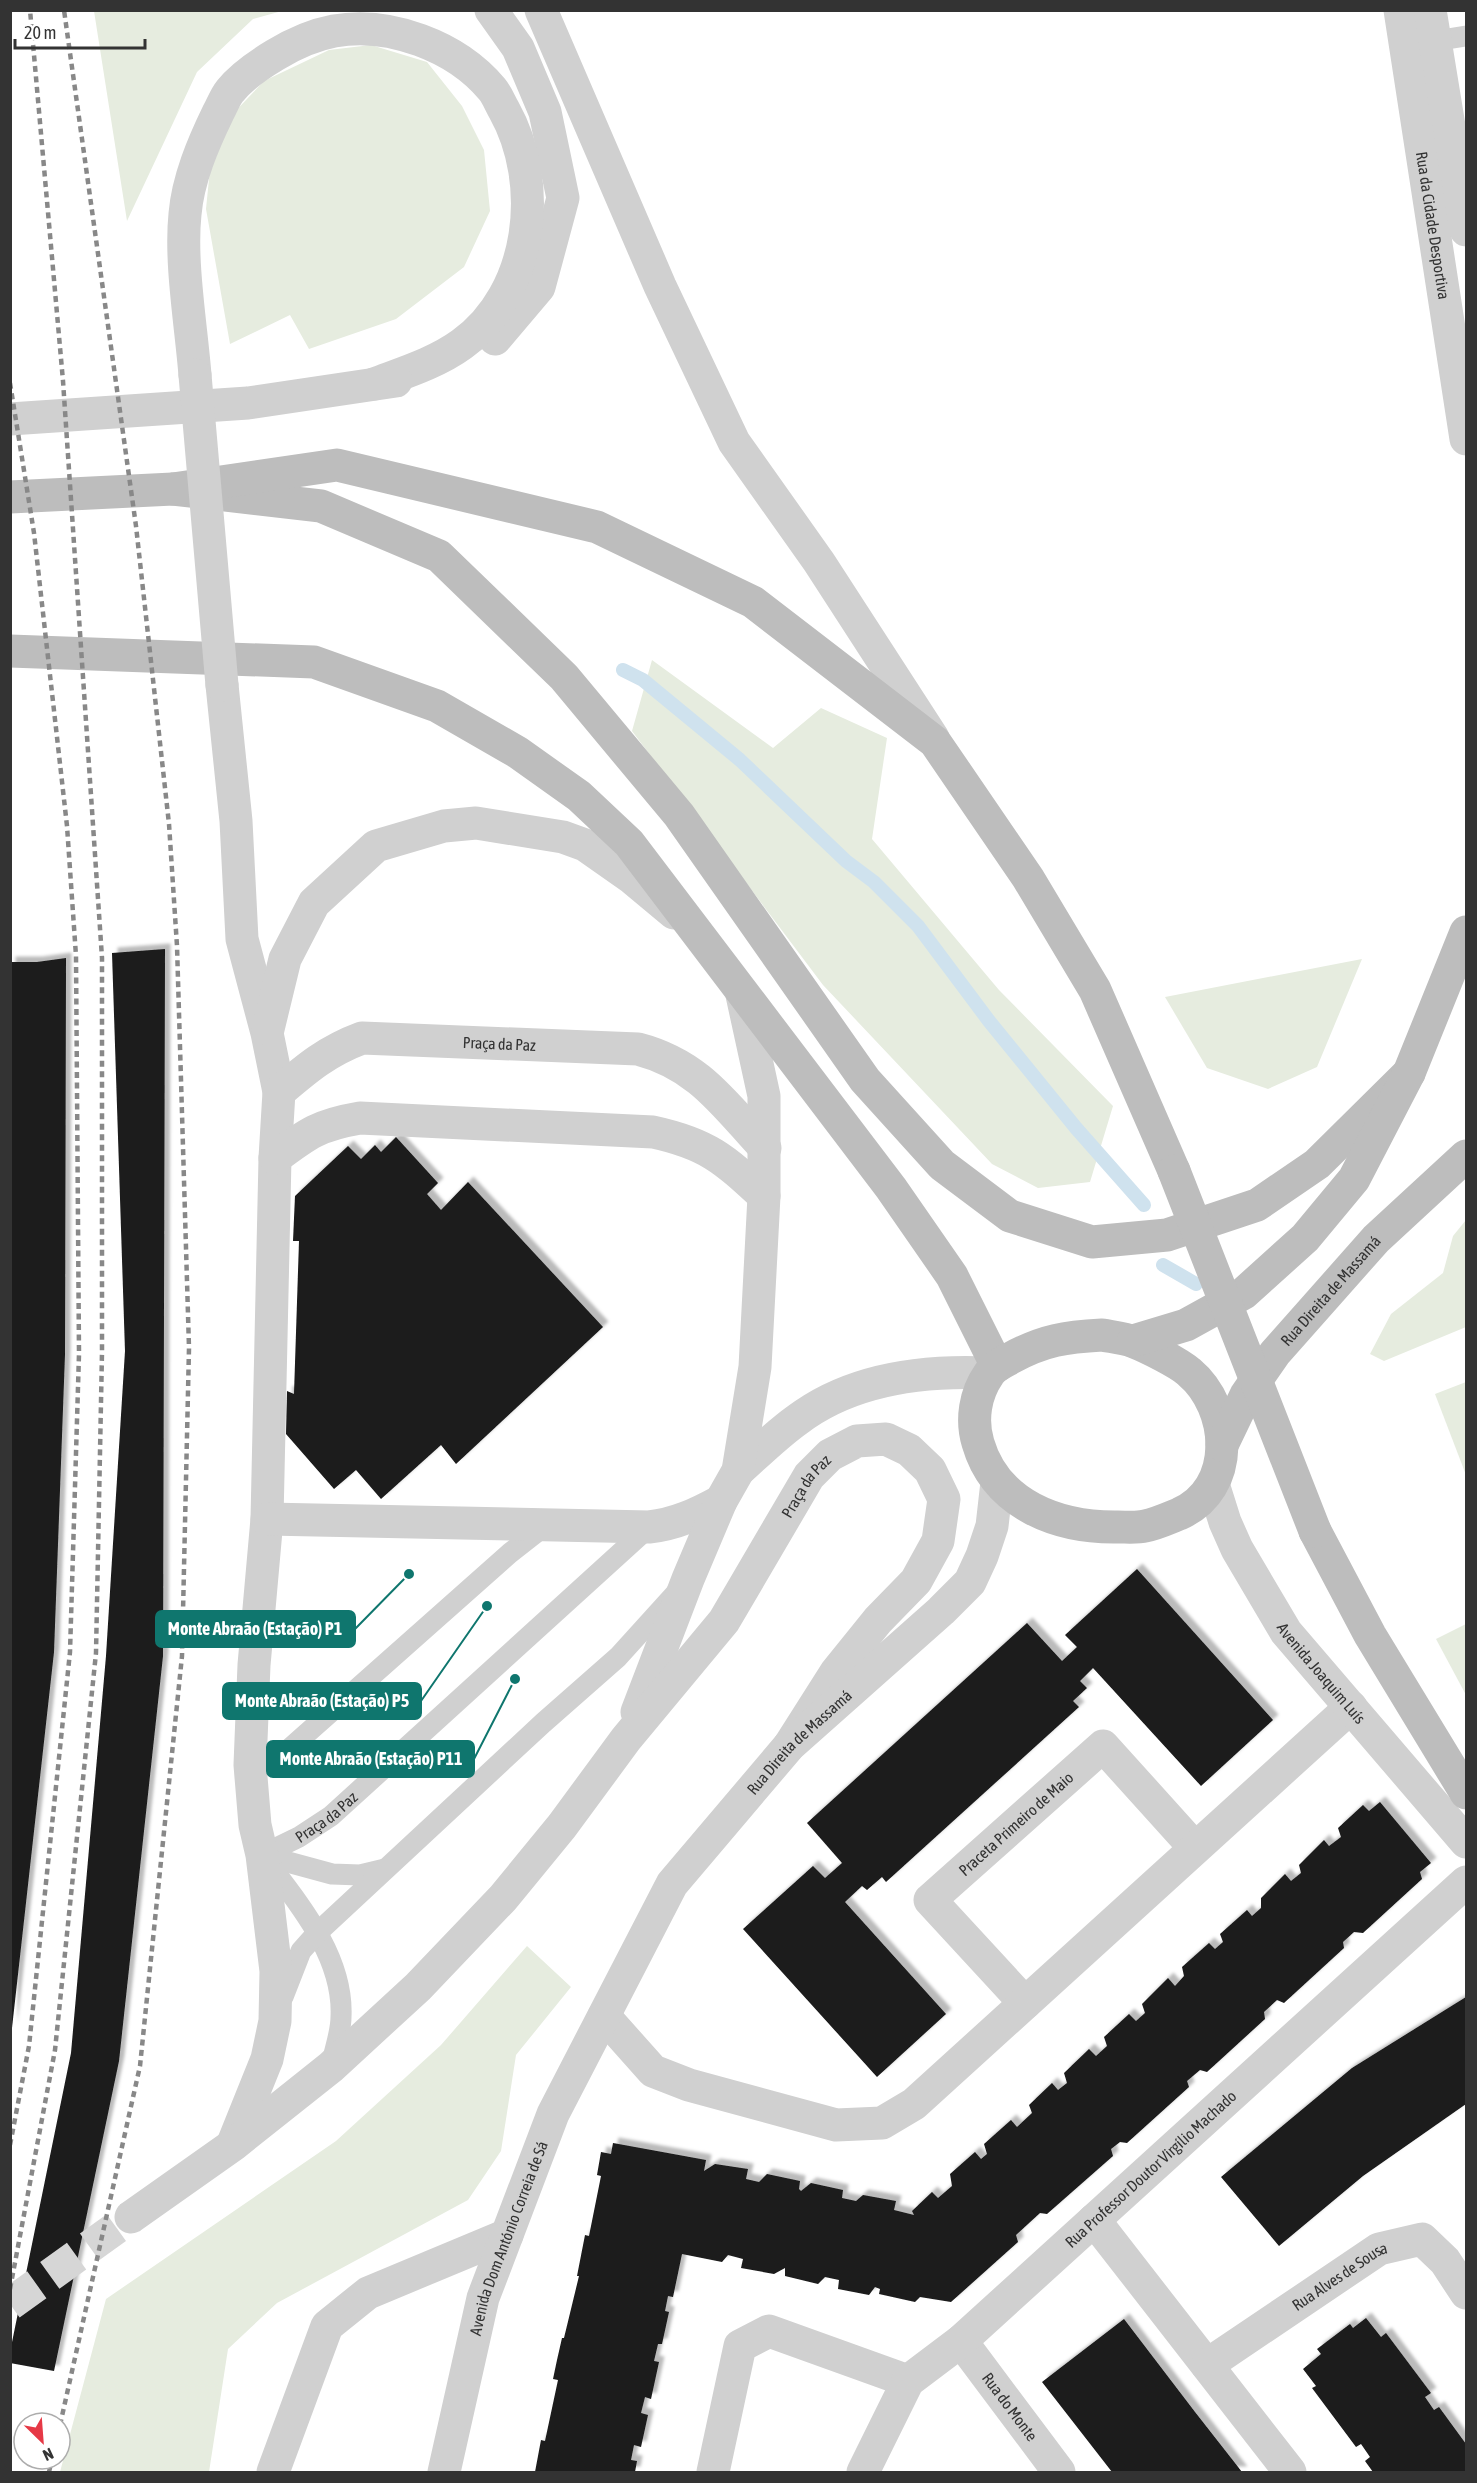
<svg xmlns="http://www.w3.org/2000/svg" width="1477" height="2483" font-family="'Asap Condensed',sans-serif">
	<defs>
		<filter id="shadow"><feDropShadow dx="5.5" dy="-5.5" stdDeviation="1.5" flood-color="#0004"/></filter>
	</defs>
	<rect width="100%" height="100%" fill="#fff"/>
	<!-- green -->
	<g fill="#e6ecdf">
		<path d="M94,11H282L253,19L197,72L127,221Z"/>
		<path d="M371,45L427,62L462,106L484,150L490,211L464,267L396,319L309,349L290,315L230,344L206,209L210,169L227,120L264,81L329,50Z"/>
		<path d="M652,660L773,748L821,708L887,738L872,839L999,990L1113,1106L1090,1182L1038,1188L992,1164L823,985L632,731Z"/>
		<path d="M1362,959L1317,1067L1268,1089L1207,1068L1165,997Z"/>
		<path d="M1466,1220V1327L1384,1361L1370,1354L1391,1314L1443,1273L1453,1236Z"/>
		<path d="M1466,1382V1475L1435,1394Z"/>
		<path d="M1466,1624V1695L1436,1639Z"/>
		<path d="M527,1946L571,1987L516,2055L501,2151L468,2200L277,2303L228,2349L209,2472H60L106,2299L336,2141L441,2045Z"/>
	</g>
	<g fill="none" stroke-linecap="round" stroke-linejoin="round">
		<!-- stream -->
		<g stroke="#cfe2ee" stroke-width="14">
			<path d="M623,670L643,680L740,760L846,861L874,882L918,926L989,1021L1076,1128L1144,1205"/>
			<path d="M1163,1265L1196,1284"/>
		</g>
	</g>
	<!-- building -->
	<g fill="#1a1a1a" filter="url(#shadow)">
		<path d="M165,949L163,1656L119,2061L54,2371L10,2363V2352L71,2053L106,1656L125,1351L112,953Z"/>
		<path d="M66,958L65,1354L54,1652L12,2028L10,962H37Z"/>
		<path d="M396,1137L438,1183L427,1194L441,1210L468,1182L603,1327L456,1464L441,1445L381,1499L356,1470L334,1489L286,1434L287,1391L294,1394L299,1241H293L295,1196L348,1146L361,1159L375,1145L381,1152Z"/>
		<path d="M1137,1569L1273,1720L1201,1786L1093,1668L1080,1681L1087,1688L1073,1701L1079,1707L886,1882L882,1877L867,1890L862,1886L845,1902L946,2014L877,2077L743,1929L813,1866L825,1878L842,1863L807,1823L1027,1623L1062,1661L1077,1647L1065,1635Z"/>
		<path d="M1380,1802L1431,1863L1420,1872L1422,1879L1363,1933L1354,1932L1343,1942L1344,1948L1284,2003L1277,2000L1264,2012L1265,2019L1207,2072L1200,2070L1187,2081L1189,2087L1127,2143L1120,2142L1111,2149L1113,2156L1047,2214L1040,2213L1016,2235L1018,2242L951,2302L920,2297L915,2302L879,2294L880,2289L875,2287L869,2295L838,2289L839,2280L825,2277L818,2284L785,2276V2268L774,2274L741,2268L743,2259L728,2255L722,2262L682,2254L673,2297L668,2296L665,2311L669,2312L662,2344H658L654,2361L659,2362L651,2399L645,2397L641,2413L648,2415L641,2447L634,2445L631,2460L637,2461L635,2472H535L541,2440L545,2441L558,2380L553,2379L557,2360L562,2338H564L579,2276H577L585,2235L589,2236L601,2176L597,2175L601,2152L611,2154L613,2143L706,2160L704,2171L715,2164L748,2169L746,2179L759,2182L767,2174L800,2181L799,2189L801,2191L811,2183L843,2190L842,2198L856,2201L863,2195L896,2201L894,2210L914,2215L912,2211L932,2192L938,2198L952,2186L950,2174L975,2152L981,2159L987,2154L984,2144L1011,2120L1017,2127L1032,2113L1029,2105L1052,2083L1058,2090L1067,2083L1064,2073L1089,2049L1096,2056L1107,2046L1104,2037L1129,2014L1136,2021L1145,2013L1142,2004L1168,1978L1175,1986L1184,1976L1182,1967L1209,1943L1215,1949L1223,1942L1220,1934L1247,1910L1252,1916L1261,1908V1898L1285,1874L1291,1881L1301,1873L1299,1865L1324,1840L1329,1846L1341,1837L1338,1828L1363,1805L1369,1811Z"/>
		<path d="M1466,1997V2104L1363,2176L1279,2246L1221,2177L1352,2068Z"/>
		<path d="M1366,2318L1381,2337L1386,2333L1431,2393L1425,2397L1434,2410L1439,2407L1466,2444V2472H1373L1365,2461L1370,2457L1361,2444L1356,2447L1312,2388L1316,2386L1303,2369L1321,2354L1317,2349L1350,2324L1353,2328Z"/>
		<path d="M1124,2319L1195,2412L1242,2472H1112L1042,2382Z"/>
	</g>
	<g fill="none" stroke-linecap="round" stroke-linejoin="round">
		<!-- tertiary-tunnel -->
		<path stroke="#d6d6d6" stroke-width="33" stroke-dasharray="33 16" stroke-linecap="butt" d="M10,2304L131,2217"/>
		<!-- service -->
		<g stroke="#d0d0d0" stroke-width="21">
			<path d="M1435,41L1466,36"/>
			<path d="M250,1765L288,1750L510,1553L547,1524"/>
			<path id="s1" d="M262,1855L299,1837L331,1816L649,1527"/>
			<path d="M262,1855L332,1874L360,1875L385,1869"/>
			<path d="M265,1859C299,1904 344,1957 341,2017C341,2033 334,2051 331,2067"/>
			<path d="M283,1997L301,1951L317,1933L543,1723L618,1657L676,1593"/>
		</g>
		<!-- minor -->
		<g stroke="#d0d0d0" stroke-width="33">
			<path id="s2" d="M1025,2003L930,1900L1103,1746L1195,1848"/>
			<path d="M604,2016L653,2071L689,2085L836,2125L882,2123L914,2104L1351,1707"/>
			<path d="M1094,2220L1290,2472"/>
			<path id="s3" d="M961,2341L1059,2472"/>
			<path id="s4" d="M1207,2365L1379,2249L1422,2239L1445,2261L1466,2293"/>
			<path d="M273,2472L327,2326L368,2293L507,2235"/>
			<path d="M713,2472L740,2346L769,2331L908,2381"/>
			<path id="s5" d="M863,2472L908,2381L961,2341L1466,1882"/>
		</g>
		<!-- tertiary -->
		<g stroke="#d0d0d0" stroke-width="33">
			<path d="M491,10L518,48L545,112L563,198L539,287L495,339"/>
			<path d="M541,10L660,286L734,442L819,562L933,738"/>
			<path id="s6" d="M1400,10L1466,439"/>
			<path d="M1430,10L1466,230"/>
			<path d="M195,375C191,325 180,262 185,214C188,179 203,144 218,113C222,106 225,97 230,91C241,77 260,64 275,55C293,44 313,35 334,31C389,21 456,46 492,89C497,95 500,103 504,110C545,183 533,293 462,344C436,363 403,373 374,384"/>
			<path d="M10,419L248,403L396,381"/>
			<path d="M222,685L236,821L242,939L267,1033L279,1092L275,1158L267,1519L254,1665L250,1765L255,1825L262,1855L276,1971L275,2021L267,2059L234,2141"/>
			<path d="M268,1029L285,959L314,903L376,846L444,826L476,823L563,837L585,845L632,878L674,913"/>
			<path id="s7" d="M279,1092C307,1068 327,1051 362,1038L638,1049C699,1065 724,1104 765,1148"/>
			<path d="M275,1158C308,1133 319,1125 360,1118L653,1132C708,1144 724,1159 764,1196"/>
			<path d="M738,1471C757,1454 776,1435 797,1420C851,1379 924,1370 989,1373"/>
			<path id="s8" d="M1213,1484L1225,1522L1237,1549L1286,1632L1466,1842"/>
			<path d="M267,1519L649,1527C676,1524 697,1514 721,1501"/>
			<path d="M637,1712L688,1579L721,1501L738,1471L755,1367L764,1196V1096L742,995"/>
			<path id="s9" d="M131,2217L233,2145L331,2067L418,1987L503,1898L562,1826L626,1739L724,1621L809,1476L830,1455L857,1441L886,1439L909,1450L930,1470L944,1499L938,1541L916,1581L878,1620L836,1672L789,1746"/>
			<path id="s10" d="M444,2472L483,2298L553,2114L672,1884L789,1746L941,1611L970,1582L982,1556L992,1526L997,1482"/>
		</g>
		<!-- secondary -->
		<g stroke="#bdbdbd" stroke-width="33">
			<path d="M173,489L321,506L439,556L564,677L679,815L865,1080L942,1165L1010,1216L1092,1242L1167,1235L1257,1205L1317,1164L1409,1073"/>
			<path d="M10,497L173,489L337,465L597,527L753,602L935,742L1028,878L1095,990L1174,1171"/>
			<path d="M10,651L314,662L437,706L517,752L579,796L629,843L891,1188L952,1276L997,1366"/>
			<path d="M1102,1335C1112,1337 1124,1338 1134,1342C1147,1347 1179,1363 1189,1372C1232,1408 1237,1489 1179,1514C1169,1518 1156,1524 1145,1526C1137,1528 1127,1527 1118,1527C1058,1528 996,1505 978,1443C971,1420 975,1394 989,1374C994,1366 1004,1362 1011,1358C1044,1340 1066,1337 1102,1335Z"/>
			<path d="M1133,1341L1186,1325L1244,1293L1305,1238L1354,1179L1409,1073L1466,932"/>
			<path id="s11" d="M1222,1445L1246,1395L1275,1353L1376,1239L1466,1156"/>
			<path d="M1315,1531L1370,1635L1466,1793"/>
		</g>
		<!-- rail -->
		<g stroke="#888" stroke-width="4.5" stroke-dasharray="6 4.5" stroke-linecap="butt">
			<path d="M10,383L34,533L67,826L76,956L79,1354L70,1652L29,2046L10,2145"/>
			<path d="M10,2289L55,2050L96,1653L102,1352V958L63,381L30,10"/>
			<path d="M60,2425L140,2066L182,1656L189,1348L177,946L169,824L136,526L64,10"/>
			<path d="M49,2472L52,2459"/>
		</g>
		<!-- tertiary-bridge -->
		<path stroke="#d0d0d0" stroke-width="33" d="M195,375L222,685"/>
		<!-- secondary-bridge -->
		<path stroke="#bdbdbd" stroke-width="33" d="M1174,1171L1315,1531"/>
	</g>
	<g text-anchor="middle" stroke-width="6" stroke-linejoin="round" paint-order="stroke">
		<!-- street labels -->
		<g font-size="16" fill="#333" stroke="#fff">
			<text dy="6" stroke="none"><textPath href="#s6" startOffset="218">Rua da Cidade Desportiva</textPath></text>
			<text dy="6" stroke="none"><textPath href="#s7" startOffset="237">Praça da Paz</textPath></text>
			<text dy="6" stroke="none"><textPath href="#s11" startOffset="190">Rua Direita de Massamá</textPath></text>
			<text dy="6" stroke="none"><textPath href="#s9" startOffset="1004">Praça da Paz</textPath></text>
			<text dy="6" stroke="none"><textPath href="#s8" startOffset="220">Avenida Joaquim Luís</textPath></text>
			<text dy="6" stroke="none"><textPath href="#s10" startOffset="825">Rua Direita de Massamá</textPath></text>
			<text dy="6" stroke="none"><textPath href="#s1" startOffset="75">Praça da Paz</textPath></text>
			<text dy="6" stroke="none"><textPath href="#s2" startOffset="255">Praceta Primeiro de Maio</textPath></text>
			<text dy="6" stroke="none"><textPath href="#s5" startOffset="424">Rua Professor Doutor Virgílio Machado</textPath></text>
			<text dy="6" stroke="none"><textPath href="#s10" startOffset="243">Avenida Dom António Correia de Sá</textPath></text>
			<text dy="6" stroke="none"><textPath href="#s4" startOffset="160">Rua Alves de Sousa</textPath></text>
			<text dy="6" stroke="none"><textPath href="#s3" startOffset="82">Rua do Monte</textPath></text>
		</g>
	</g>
	<!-- callouts -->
	<path fill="none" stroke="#0f766e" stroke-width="2" d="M409 1574L355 1629M487 1606L421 1701M515 1679L474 1759"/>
	<g fill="#0f766e" stroke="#fff" stroke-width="2">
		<circle cx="409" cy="1574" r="6"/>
		<circle cx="487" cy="1606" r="6"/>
		<circle cx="515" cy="1679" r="6"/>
	</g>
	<g fill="#0f766e" stroke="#0f766e" stroke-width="2">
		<rect x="156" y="1611" width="199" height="36" rx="6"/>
		<rect x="223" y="1683" width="198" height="36" rx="6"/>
		<rect x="267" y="1741" width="207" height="36" rx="6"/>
	</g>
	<g font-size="18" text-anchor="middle" font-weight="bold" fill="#fff">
		<text x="255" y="1635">Monte Abraão (Estação) P1</text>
		<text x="322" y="1707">Monte Abraão (Estação) P5</text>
		<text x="371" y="1765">Monte Abraão (Estação) P11</text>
	</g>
	<!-- border -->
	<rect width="1477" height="2483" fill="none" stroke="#333333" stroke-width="24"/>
	<!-- north arrow -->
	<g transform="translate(42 2441) rotate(155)"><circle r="28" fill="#ffffff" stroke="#adadad" stroke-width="1.5"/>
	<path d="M0-4.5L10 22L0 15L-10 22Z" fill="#e63946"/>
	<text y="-9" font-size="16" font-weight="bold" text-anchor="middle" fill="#333333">N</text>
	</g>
	<!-- scale -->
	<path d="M15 39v9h130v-9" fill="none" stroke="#333333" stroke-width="3"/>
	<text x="24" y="39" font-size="18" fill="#333333" stroke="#ffffff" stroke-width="4.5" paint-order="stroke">20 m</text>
</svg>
